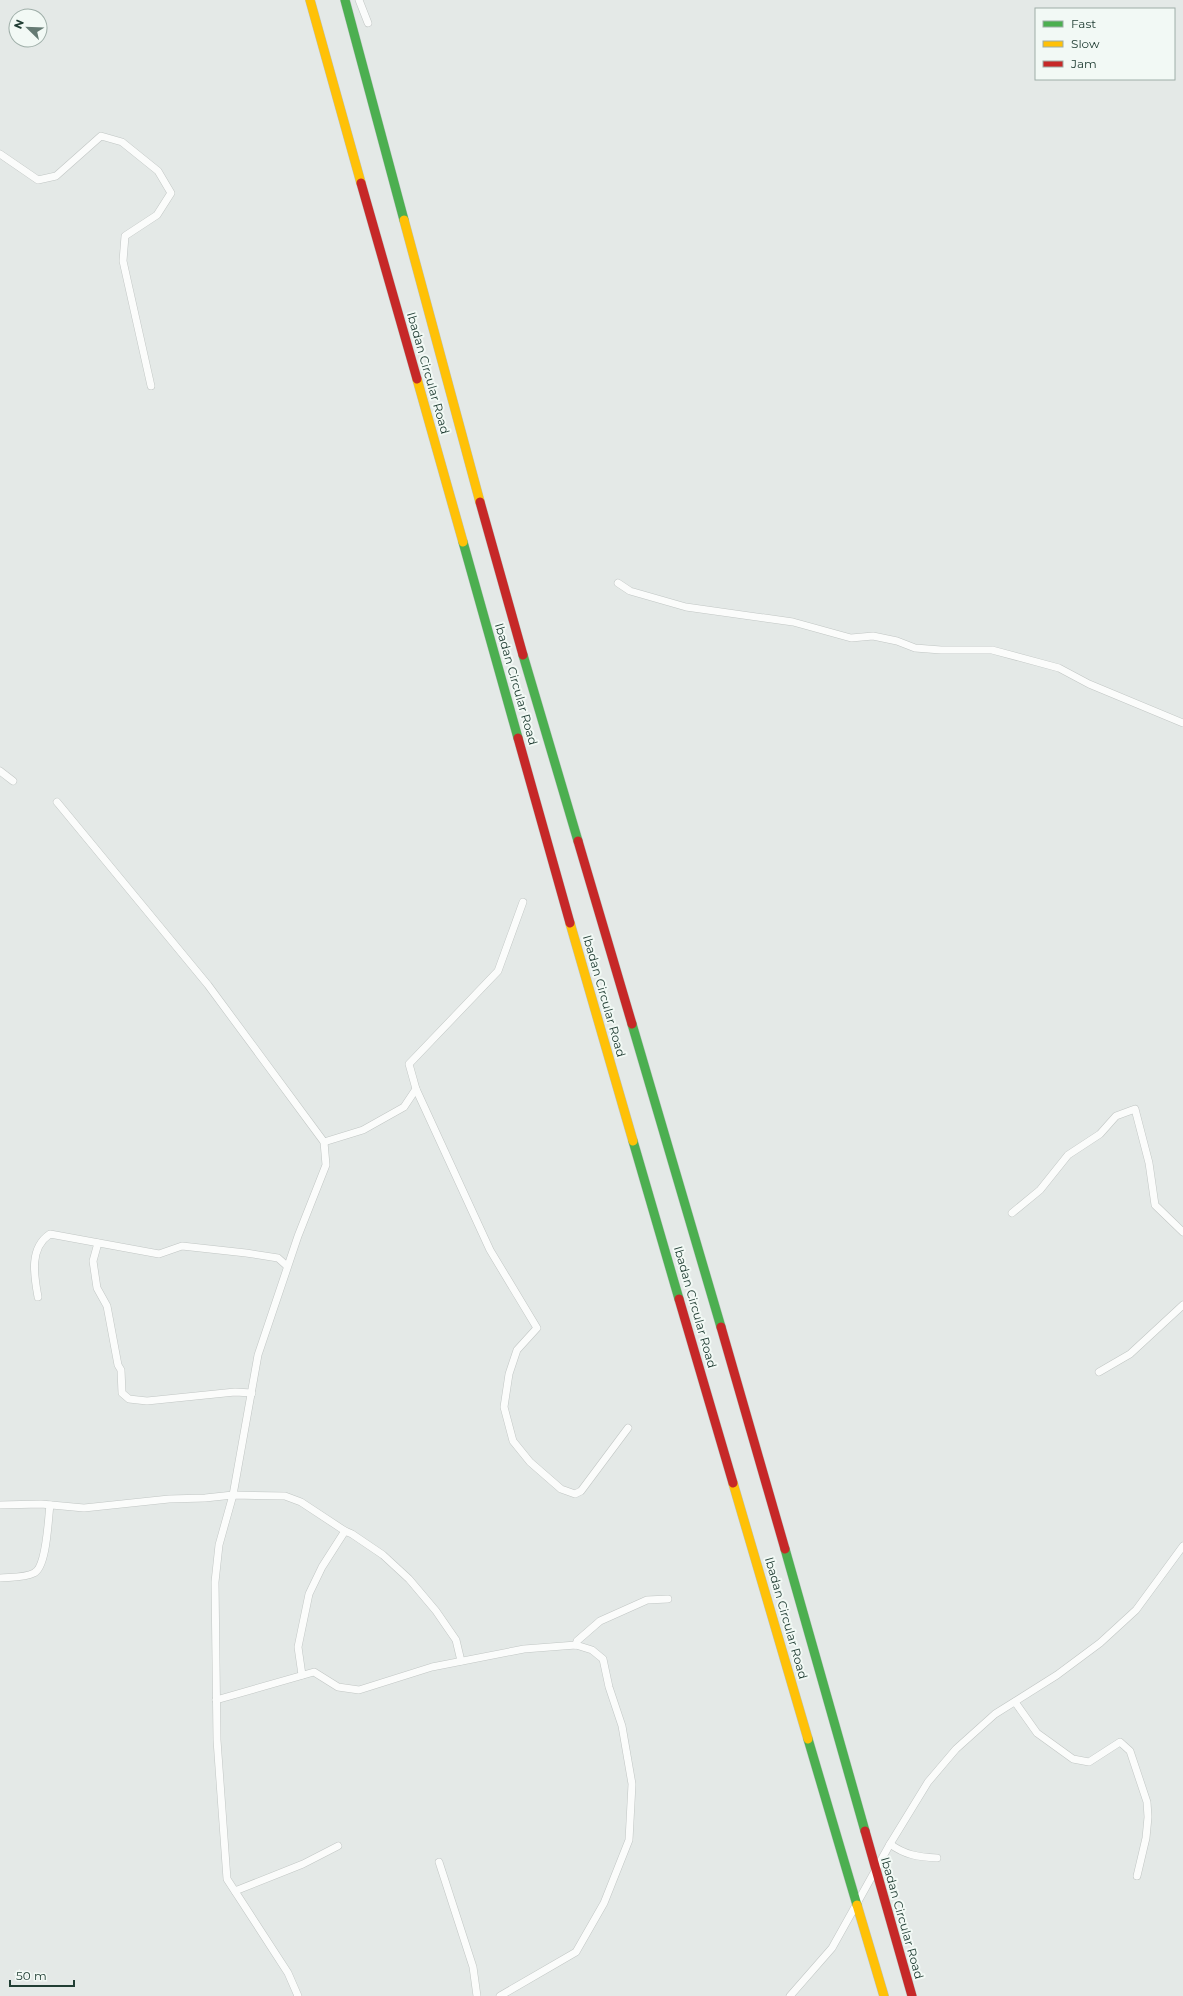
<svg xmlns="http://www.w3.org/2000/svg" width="1183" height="1996" font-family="Montserrat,sans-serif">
	<rect width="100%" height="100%" fill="#e4e9e7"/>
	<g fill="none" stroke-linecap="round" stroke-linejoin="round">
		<defs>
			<g id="street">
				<path d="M359,0L368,23"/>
				<path d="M0,154L38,180L56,176L101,136L122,142L158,171L171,193L157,215L125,236L123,261L151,386"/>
				<path d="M618,583L630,591L686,607L793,622L851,638L873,636L897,641L915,648L941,650H992L1059,668L1089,684L1183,723"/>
				<path d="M0,771L13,781"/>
				<path d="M57,802L208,985L324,1142L326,1165L298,1236L258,1355L233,1495L219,1545L215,1582L217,1740L227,1879L288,1973L298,1996"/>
				<path d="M416,1089L490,1250L537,1328L517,1350L509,1374L504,1407L513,1441L530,1462L561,1489L575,1494L581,1491L628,1428"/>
				<path d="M324,1142L363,1130L404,1107L416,1089L409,1064L498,971L523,902"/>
				<path d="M1012,1213L1040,1190L1068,1155L1100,1134L1116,1116L1135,1109L1149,1163L1155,1205L1183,1232"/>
				<path d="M98,1243L93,1261L97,1288L107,1306L118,1365L121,1370L122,1393L129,1399L147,1401L235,1392L252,1393"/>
				<path d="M38,1297C34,1275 29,1248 50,1234L159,1254L182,1246L246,1253L278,1258L287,1266"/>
				<path d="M1099,1372L1130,1354L1183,1305"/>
				<path d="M0,1505L41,1504L84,1508L169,1499L205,1498L233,1495L285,1496L301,1502L345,1531L352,1534L383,1555L409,1579L436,1611L456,1640L461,1661"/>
				<path d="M0,1578C10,1577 25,1578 34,1573C47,1567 48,1519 50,1505"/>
				<path d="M576,1645L577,1641L600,1621L647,1600L668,1599"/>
				<path d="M302,1675L298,1647L309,1594L322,1567L345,1531"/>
				<path d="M216,1700L314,1672L338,1687L359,1690L432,1667L524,1649L576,1645L592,1650L603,1659L609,1687L622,1726L632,1784L629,1840L604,1903L576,1952L500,1996"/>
				<path d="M1015,1702L1037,1733L1073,1759L1089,1762L1120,1742L1130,1751L1147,1802L1148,1817L1146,1838L1137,1876"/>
				<path d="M890,1844C905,1855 918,1857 937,1858"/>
				<path d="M439,1862L473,1967L477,1996"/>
				<path d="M235,1891L303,1864L338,1846"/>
				<path d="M790,1996L832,1948L890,1844L928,1782L956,1749L995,1714L1057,1675L1100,1643L1136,1610L1183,1546"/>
			</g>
			<g id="fast">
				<path d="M345,0L404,220"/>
				<path d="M463,542L518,738"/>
				<path d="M523,655L578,841"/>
				<path d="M632,1024L721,1327"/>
				<path d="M633,1141L679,1299"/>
				<path d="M785,1549L865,1831"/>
				<path d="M808,1739L857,1905"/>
			</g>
			<g id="slow">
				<path d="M310,0L361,183"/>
				<path d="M404,220L480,502"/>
				<path d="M417,379L463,542"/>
				<path d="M570,923L633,1141"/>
				<path d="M733,1483L808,1739"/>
				<path d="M857,1905L884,1996"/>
			</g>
			<g id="jam">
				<path d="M361,183L417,379"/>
				<path d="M480,502L523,655"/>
				<path d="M518,738L570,923"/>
				<path d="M578,841L632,1024"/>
				<path d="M679,1299L733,1483"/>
				<path d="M721,1327L785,1549"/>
				<path d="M865,1831L912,1996"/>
			</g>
		</defs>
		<!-- street casing -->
		<use href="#street" stroke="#c1c6c4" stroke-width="8"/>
		<!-- fast casing -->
		<use href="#fast" stroke="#bcc5c2" stroke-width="10"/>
		<!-- slow casing -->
		<use href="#slow" stroke="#bcc5c2" stroke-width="10"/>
		<!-- jam casing -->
		<use href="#jam" stroke="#bcc5c2" stroke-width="10"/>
		<!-- street -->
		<use href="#street" stroke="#fbfcfb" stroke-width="7"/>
		<!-- fast -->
		<use href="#fast" stroke="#4caf50" stroke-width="9"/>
		<!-- slow -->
		<use href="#slow" stroke="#ffc107" stroke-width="9"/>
		<!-- jam -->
		<use href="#jam" stroke="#c62828" stroke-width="9"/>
	</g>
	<g text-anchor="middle" stroke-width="4" stroke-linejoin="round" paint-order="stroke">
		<!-- street labels -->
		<g font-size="12" fill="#213e34" stroke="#f2f9f5">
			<text transform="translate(428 373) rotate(74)" y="4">Ibadan Circular Road</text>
			<text transform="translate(516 684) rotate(74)" y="4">Ibadan Circular Road</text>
			<text transform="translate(604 996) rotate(74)" y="4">Ibadan Circular Road</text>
			<text transform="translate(695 1307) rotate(74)" y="4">Ibadan Circular Road</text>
			<text transform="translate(786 1618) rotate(74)" y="4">Ibadan Circular Road</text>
			<text transform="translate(902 1918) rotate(74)" y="4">Ibadan Circular Road</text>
		</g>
	</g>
	<!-- legend -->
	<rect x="1035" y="8" width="140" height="72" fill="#f2f9f5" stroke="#9eaea8"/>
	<rect x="1043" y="21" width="20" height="6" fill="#4caf50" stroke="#9eaea8"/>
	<text x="1071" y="28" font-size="12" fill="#213e34">Fast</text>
	<rect x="1043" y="41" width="20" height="6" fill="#ffc107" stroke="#9eaea8"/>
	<text x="1071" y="48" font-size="12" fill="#213e34">Slow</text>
	<rect x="1043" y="61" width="20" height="6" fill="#c62828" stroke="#9eaea8"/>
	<text x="1071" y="68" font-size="12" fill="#213e34">Jam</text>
	<!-- north arrow -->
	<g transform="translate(28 28) rotate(293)"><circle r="19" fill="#f2f9f5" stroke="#9eaea8"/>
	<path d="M0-3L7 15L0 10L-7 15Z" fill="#657a73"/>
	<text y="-6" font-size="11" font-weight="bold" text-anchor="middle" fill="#213e34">N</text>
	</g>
	<!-- scale -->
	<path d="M10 1980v6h64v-6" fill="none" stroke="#213e34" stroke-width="2"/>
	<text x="16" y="1980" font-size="12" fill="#213e34" stroke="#f2f9f5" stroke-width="3" paint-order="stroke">50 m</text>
</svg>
